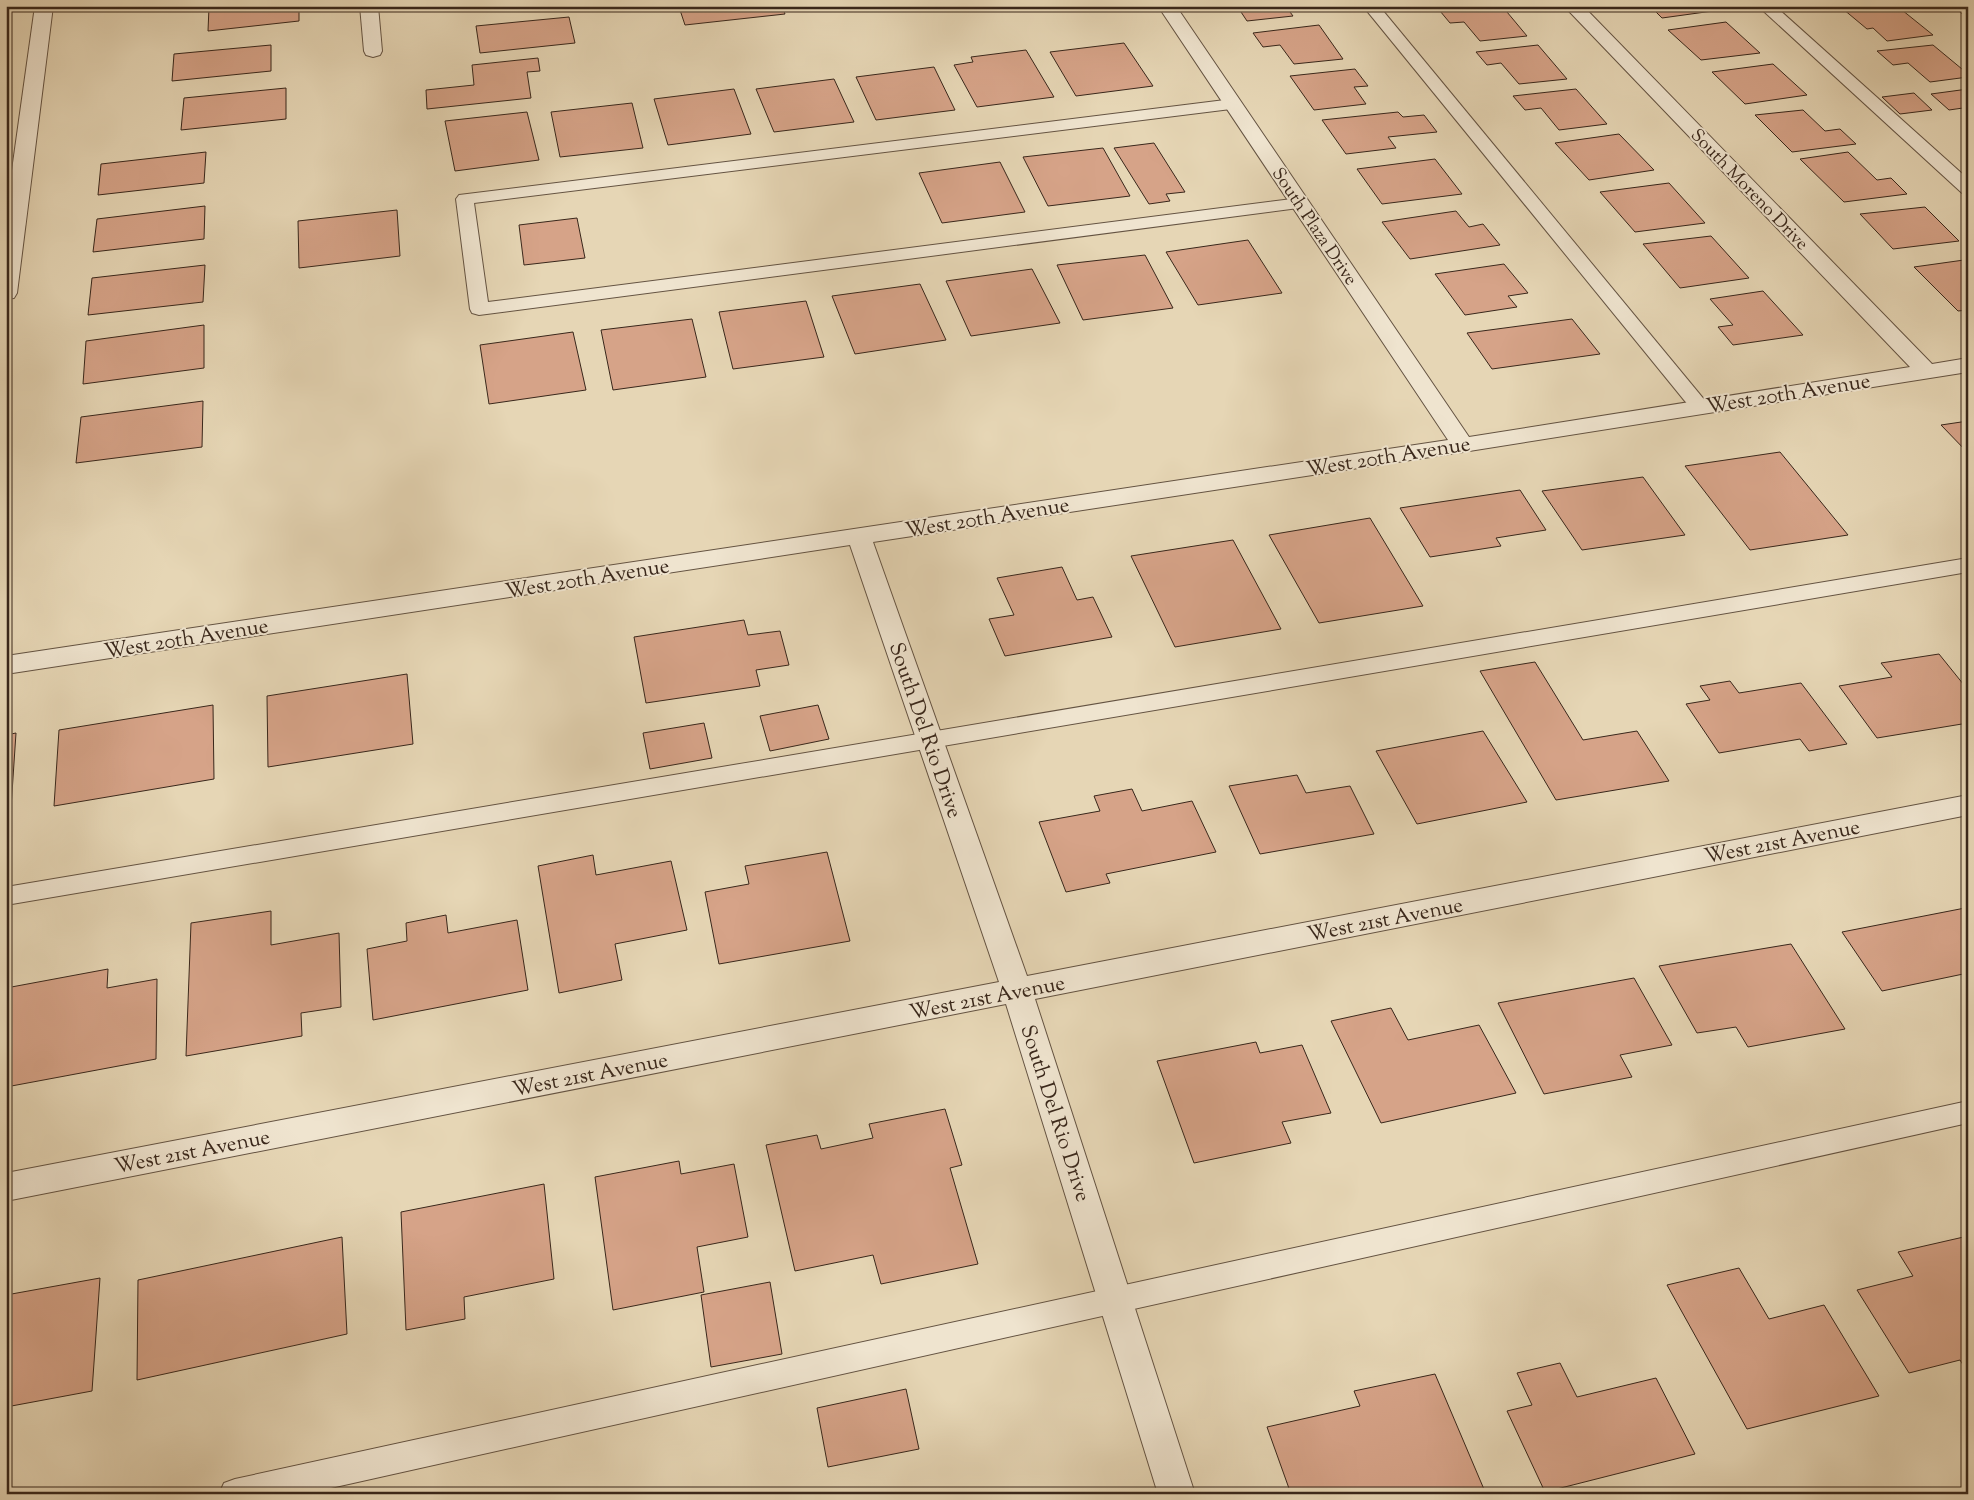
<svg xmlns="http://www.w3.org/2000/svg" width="1974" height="1500" font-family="'Sorts Mill Goudy',serif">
	<rect width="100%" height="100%" fill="#e6d6b5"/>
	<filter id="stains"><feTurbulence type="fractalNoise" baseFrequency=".004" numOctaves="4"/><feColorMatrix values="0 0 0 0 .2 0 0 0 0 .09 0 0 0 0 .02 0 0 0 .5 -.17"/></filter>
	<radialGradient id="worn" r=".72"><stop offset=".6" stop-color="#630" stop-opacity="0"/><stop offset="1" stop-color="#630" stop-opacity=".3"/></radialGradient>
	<!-- building -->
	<g fill="#d6a388" stroke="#39271b">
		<path d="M299,6V21L208,31L209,7Z"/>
		<path d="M710,6H782L785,14L685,25L680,10Z"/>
		<path d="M1237,6H1304V7L1287,8L1293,16L1247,21Z"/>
		<path d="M1485,6H1502L1527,36L1480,41L1464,22L1450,23L1440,11Z"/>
		<path d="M1650,6H1715L1720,10L1662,18Z"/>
		<path d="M1864,6H1897L1933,35L1887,41L1873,28L1867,29L1843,9Z"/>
		<path d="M569,17L575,43L480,53L476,26Z"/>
		<path d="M1726,22L1760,53L1701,60L1668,30Z"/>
		<path d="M1319,25L1343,59L1294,64L1280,45L1263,47L1253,33Z"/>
		<path d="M1124,43L1153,86L1076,96L1050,52Z"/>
		<path d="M271,45V71L172,81L174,54Z"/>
		<path d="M1538,45L1567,79L1519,84L1501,63L1487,65L1476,52Z"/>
		<path d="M1933,45L1968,74V77L1930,82L1908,63L1893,65L1877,51Z"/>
		<path d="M1026,50L1054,97L977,107L954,65L973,62L971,57Z"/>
		<path d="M538,58L540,71L527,72L531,98L427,109L426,90L474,85L472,65Z"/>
		<path d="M1773,64L1807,95L1745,104L1712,72Z"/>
		<path d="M934,67L955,110L876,120L856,77Z"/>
		<path d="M1355,69L1368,86L1354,87L1366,104L1314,110L1290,76Z"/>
		<path d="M834,79L854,122L774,132L756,89Z"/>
		<path d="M286,88V119L181,130L184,98Z"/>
		<path d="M734,89L751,134L668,145L654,99Z"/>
		<path d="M1576,89L1607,124L1559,130L1541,108L1525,110L1513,96Z"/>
		<path d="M1968,89V112L1963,108L1949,110L1931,94Z"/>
		<path d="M1914,93L1932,110L1900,114L1882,97Z"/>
		<path d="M632,103L643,148L560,157L551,112Z"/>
		<path d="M1803,110L1825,131L1840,129L1856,144L1792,152L1755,115Z"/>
		<path d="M527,112L539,160L455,171L445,121Z"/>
		<path d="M1398,112L1403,117L1424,115L1437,132L1388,137L1396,148L1346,154L1322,120Z"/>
		<path d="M1619,134L1654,170L1589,180L1555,143Z"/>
		<path d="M1154,143L1185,192L1166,194L1170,201L1149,204L1114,148Z"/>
		<path d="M1103,148L1130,196L1048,206L1023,157Z"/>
		<path d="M206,152L204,183L98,195L101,164Z"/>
		<path d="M1848,152L1877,180L1891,178L1907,194L1844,202L1800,159Z"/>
		<path d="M1435,159L1462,194L1382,204L1357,169Z"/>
		<path d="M1000,162L1025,212L942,223L919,173Z"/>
		<path d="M1669,183L1705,223L1635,232L1600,192Z"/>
		<path d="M205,206L204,239L93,252L97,219Z"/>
		<path d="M1925,207L1959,241L1893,249L1860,214Z"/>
		<path d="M397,210L400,256L299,268L298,221Z"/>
		<path d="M1456,211L1469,227L1483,224L1500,245L1410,259L1382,222Z"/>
		<path d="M577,218L585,258L524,265L519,225Z"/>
		<path d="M1711,236L1749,278L1680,288L1643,244Z"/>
		<path d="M1248,240L1282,293L1198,305L1166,252Z"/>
		<path d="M1145,255L1173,308L1083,320L1057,265Z"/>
		<path d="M1964,260L1968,264V310L1958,311L1914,267Z"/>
		<path d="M1504,264L1528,293L1508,296L1517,307L1465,315L1435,274Z"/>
		<path d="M205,265L203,302L88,315L92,278Z"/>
		<path d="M1032,269L1060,323L971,336L946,281Z"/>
		<path d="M920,284L946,340L855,354L832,296Z"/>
		<path d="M1763,291L1803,335L1733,345L1718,327L1733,325L1710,299Z"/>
		<path d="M806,301L824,357L733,369L719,312Z"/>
		<path d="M692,319L706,377L613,390L601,330Z"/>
		<path d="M1572,319L1600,354L1492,369L1467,333Z"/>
		<path d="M204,325V368L83,384L86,341Z"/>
		<path d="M573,332L586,390L489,404L480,345Z"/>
		<path d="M203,401L202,447L76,463L81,417Z"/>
		<path d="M1968,421V453L1941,425Z"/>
		<path d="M1780,452L1848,535L1750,550L1685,466Z"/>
		<path d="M1643,477L1685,535L1582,550L1542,491Z"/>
		<path d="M1520,490L1546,530L1496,538L1501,546L1430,557L1400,508Z"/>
		<path d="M1370,518L1423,606L1319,623L1269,535Z"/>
		<path d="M1233,540L1281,629L1175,647L1131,556Z"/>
		<path d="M1062,567L1077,600L1093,597L1112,637L1005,656L989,619L1014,615L997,578Z"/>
		<path d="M744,620L748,635L780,631L789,665L756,670L760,686L646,703L634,637Z"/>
		<path d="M1939,654L1968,690V723L1877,738L1839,686L1892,677L1881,663Z"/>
		<path d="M1535,662L1583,740L1637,731L1669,781L1556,800L1480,671Z"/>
		<path d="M407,674L413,744L268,767L267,696Z"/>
		<path d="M1730,681L1739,693L1801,683L1847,744L1809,751L1800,739L1719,753L1686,704L1710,700L1700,686Z"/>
		<path d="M213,705L214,779L54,806L59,730Z"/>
		<path d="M818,705L829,739L770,751L760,716Z"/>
		<path d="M704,723L712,758L650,769L643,733Z"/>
		<path d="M1483,731L1527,802L1417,824L1376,751Z"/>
		<path d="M16,733L10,823L6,824V735Z"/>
		<path d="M1297,775L1306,793L1350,786L1374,834L1260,854L1229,786Z"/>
		<path d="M1132,789L1142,811L1192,801L1216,852L1106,874L1110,883L1066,892L1039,822L1100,811L1094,796Z"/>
		<path d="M827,852L850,941L719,964L705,892L749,884L745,866Z"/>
		<path d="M593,855L596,875L671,861L687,930L615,944L622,980L559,993L538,866Z"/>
		<path d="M1965,908L1968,911V973L1882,991L1842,932Z"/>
		<path d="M271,911V945L339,933L341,1007L301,1013L302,1036L186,1056L191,923Z"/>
		<path d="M446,915L448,933L517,920L528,990L373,1020L367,949L407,941L406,923Z"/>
		<path d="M1791,944L1845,1029L1748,1047L1736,1027L1697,1033L1659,966Z"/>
		<path d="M108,969L107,988L157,979L156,1059L6,1087V988Z"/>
		<path d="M1634,978L1672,1045L1620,1055L1632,1077L1544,1094L1498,1003Z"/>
		<path d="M1391,1008L1408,1040L1479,1025L1516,1093L1381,1123L1331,1021Z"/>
		<path d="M1256,1042L1260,1053L1302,1045L1331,1113L1282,1122L1291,1143L1194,1163L1157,1061Z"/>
		<path d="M945,1109L962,1165L950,1168L978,1264L881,1284L873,1255L795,1271L766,1145L817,1135L821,1149L873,1138L869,1124Z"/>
		<path d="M679,1161L681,1174L734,1164L748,1237L697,1247L704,1292L613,1310L595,1177Z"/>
		<path d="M544,1184L554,1279L464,1297L465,1319L406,1330L401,1212Z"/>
		<path d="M1968,1236V1373L1960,1360L1909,1373L1857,1290L1913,1276L1898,1252Z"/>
		<path d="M342,1237L347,1334L137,1380L138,1280Z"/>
		<path d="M1739,1268L1769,1319L1824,1305L1879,1396L1747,1429L1667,1285Z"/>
		<path d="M100,1278L92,1391L6,1407V1295Z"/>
		<path d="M770,1282L782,1354L711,1367L701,1295Z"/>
		<path d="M1560,1363L1577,1397L1656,1378L1695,1454L1545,1492L1507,1411L1532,1405L1517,1373Z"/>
		<path d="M1435,1374L1486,1494H1291L1267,1427L1360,1406L1354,1391Z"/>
		<path d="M906,1389L919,1449L828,1467L817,1408Z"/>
	</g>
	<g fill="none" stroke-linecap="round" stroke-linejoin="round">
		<defs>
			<g id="service">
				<path d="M1363,6H1379L1707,403L1710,407L1707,411L1700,413L1693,411Z"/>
				<path d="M1758,6H1775L1968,179V194L1962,193Z"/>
				<path d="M1233,99L1239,100L1241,104L1239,108L474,203L488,302L1300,198L1306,199L1309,203L1306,207L479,315L472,313L470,309L456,199L459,195Z"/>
				<path d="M1968,558V572L6,905V887Z"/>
				<path d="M1968,1101V1123L304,1494H219L224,1483L235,1479Z"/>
			</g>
			<g id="minor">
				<path d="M35,6H53L17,293L14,298L6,299V213Z"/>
				<path d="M360,6H378L382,51L380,55L373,57L366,55L364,51Z"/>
				<path d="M1158,6H1176L1469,437L1910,367L1564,6H1583L1932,364L1968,358V372L1463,452L873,542L1027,976L1968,795V815L1035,999L1195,1494H1158L1006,1004L6,1201V1173L999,982L850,545L6,674V656L1448,440Z"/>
				<path d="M1955,6H1968V14L1962,13Z"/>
			</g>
		</defs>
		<!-- service casing -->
		<use href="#service" stroke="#645342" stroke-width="2"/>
		<!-- minor casing -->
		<use href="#minor" stroke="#645342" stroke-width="2"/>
		<!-- service -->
		<use href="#service" fill="#efe4cf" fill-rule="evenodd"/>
		<!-- minor -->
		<use href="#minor" fill="#efe4cf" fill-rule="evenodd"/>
	</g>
	<g text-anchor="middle" stroke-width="4" stroke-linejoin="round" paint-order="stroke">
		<!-- far-street labels -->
		<g font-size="18" fill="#39271b" stroke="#efe4cf">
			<text transform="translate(1750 189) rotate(46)" y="6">South Moreno Drive</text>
			<text transform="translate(1315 226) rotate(56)" y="6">South Plaza Drive</text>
		</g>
		<!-- street labels -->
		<g font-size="21" fill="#39271b" stroke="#efe4cf">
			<text transform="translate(1788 393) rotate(-9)" y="7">West 20th Avenue</text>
			<text transform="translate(1388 456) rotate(-9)" y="7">West 20th Avenue</text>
			<text transform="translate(987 517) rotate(-9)" y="7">West 20th Avenue</text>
			<text transform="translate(587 578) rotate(-9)" y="7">West 20th Avenue</text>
			<text transform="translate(186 638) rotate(-9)" y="7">West 20th Avenue</text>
			<text transform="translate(926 730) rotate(71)" y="7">South Del Rio Drive</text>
			<text transform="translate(1782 841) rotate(-11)" y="7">West 21st Avenue</text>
			<text transform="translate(1385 919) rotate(-11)" y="7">West 21st Avenue</text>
			<text transform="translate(987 997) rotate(-11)" y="7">West 21st Avenue</text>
			<text transform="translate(590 1074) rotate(-11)" y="7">West 21st Avenue</text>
			<text transform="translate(1056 1113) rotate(72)" y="7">South Del Rio Drive</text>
			<text transform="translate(192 1151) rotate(-11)" y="7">West 21st Avenue</text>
		</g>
	</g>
	<!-- margin -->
	<rect width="1974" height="1500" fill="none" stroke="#e6d6b5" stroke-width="25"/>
	<rect x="8" y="8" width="1959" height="1485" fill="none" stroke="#39271b" stroke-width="2.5"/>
	<rect x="12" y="12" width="1949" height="1475" fill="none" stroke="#39271b"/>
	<rect width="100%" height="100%" filter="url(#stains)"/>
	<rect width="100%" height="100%" fill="url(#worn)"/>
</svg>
